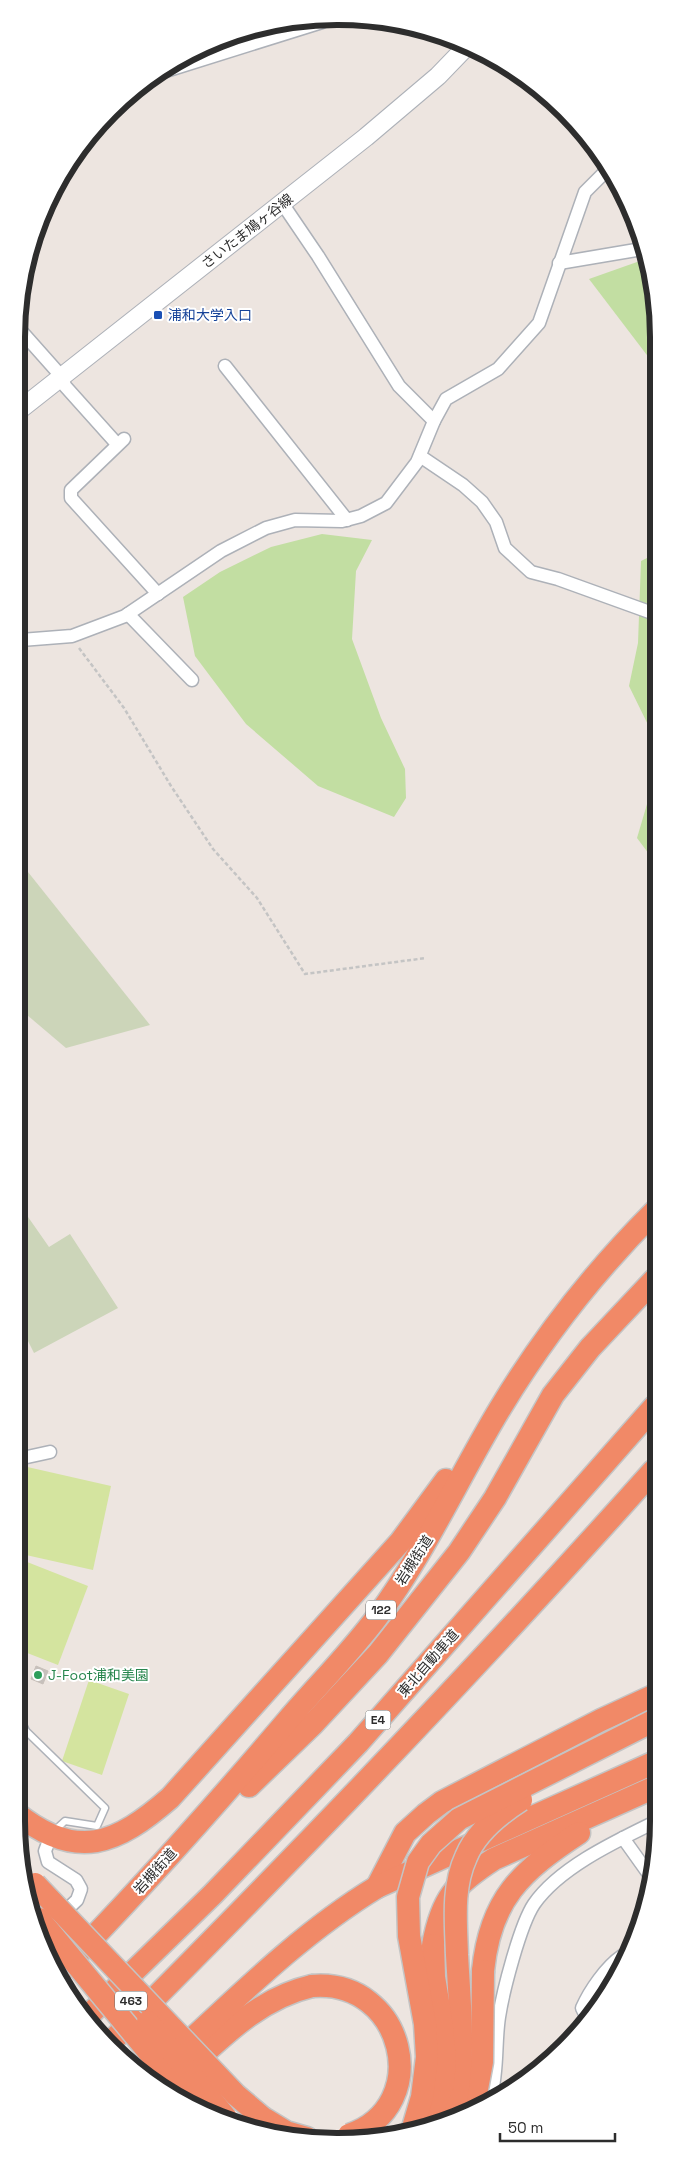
<svg xmlns="http://www.w3.org/2000/svg" width="675" height="2158" font-family="'Space Grotesk','Noto Sans JP',sans-serif">
	<rect width="100%" height="100%" fill="#ede5e0"/>
	<!-- green -->
	<g fill="#c2dea2">
		<path d="M637,262L647,265L656,295V367L589,279Z"/>
		<path d="M322,534L372,540L356,571L352,639L381,718L405,769L406,798L394,817L318,786L246,724L195,656L183,597L220,572L271,547Z"/>
		<path d="M655,554V739L629,686L638,643L641,561Z"/>
		<path d="M655,777V862L637,838Z"/>
	</g>
	<!-- cemetery -->
	<g fill="#ccd5b9">
		<path d="M20,862L150,1025L66,1048L20,1009Z"/>
		<path d="M19,1204L49,1247L70,1234L118,1308L34,1353L22,1329L18,1331Z"/>
	</g>
	<!-- pitch -->
	<g fill="#d4e49f">
		<path d="M23,1466L111,1486L93,1570L17,1553L18,1492Z"/>
		<path d="M17,1558L88,1586L58,1665L17,1649Z"/>
		<path d="M89,1680L129,1694L102,1775L62,1761Z"/>
	</g>
	<!-- building -->
	<path fill="#c6c0bc" stroke="#c8c0ba" d="M36,1666L48,1671L43,1684L31,1679Z"/>
	<g fill="none" stroke-linecap="round" stroke-linejoin="round">
		<defs>
			<path id="lane" d="M17,1712L26,1731L105,1808L97,1826L65,1821L53,1832"/>
			<g id="street">
				<path d="M156,74L322,22"/>
				<path d="M282,203L318,256L399,386L434,421"/>
				<path d="M559,263L642,249"/>
				<path d="M22,332L62,377L65,386L117,444"/>
				<path d="M225,366L347,520"/>
				<path d="M124,439L71,490V498L158,594"/>
				<path d="M420,456L463,485L482,502L496,522L505,548L531,572L558,579L655,614"/>
				<path d="M128,614L192,680"/>
				<path d="M21,640L72,636L125,616L221,551L266,528L295,520L342,521L361,516L386,503L417,462L434,421L446,399L498,369L539,323L585,192L608,169"/>
				<path d="M18,1459L50,1452"/>
				<path d="M51,1835L45,1851L48,1862L76,1880L81,1889L77,1900L59,1917"/>
				<path d="M623,1838L653,1880"/>
				<path d="M587,2018L582,2008C590,1990 606,1967 622,1956"/>
				<path d="M491,2096C498,2070 495,2043 499,2017C503,1991 520,1925 534,1904C559,1868 614,1842 653,1823"/>
			</g>
			<path id="secondary" d="M22,408L366,137L438,76L466,47"/>
			<g id="highway">
				<path d="M249,1786L313,1724L378,1654L459,1552L495,1498L553,1395L590,1348L654,1280"/>
				<path d="M16,1813C77,1862 117,1844 170,1798L401,1541L446,1480"/>
				<path d="M377,1887L405,1833L426,1814L442,1802L601,1720L653,1696"/>
				<path d="M433,1945C442,1898 454,1885 494,1859L653,1788"/>
				<path d="M483,1971C490,1899 521,1871 579,1833"/>
				<path d="M59,1973C139,1891 214,1807 288,1720C317,1686 350,1653 377,1617C426,1551 459,1476 501,1407C544,1336 596,1270 654,1212"/>
				<path d="M87,2017L213,1894L358,1743L654,1407"/>
				<path d="M110,2043C296,1857 478,1667 653,1471"/>
				<path d="M186,2070C224,2035 260,1998 312,1986"/>
				<path d="M152,2076C225,2010 293,1938 377,1887L653,1763"/>
				<path d="M263,2118L286,2132L307,2138"/>
			</g>
		</defs>
		<!-- lane casing -->
		<use href="#lane" stroke="#adb1b8" stroke-width="9"/>
		<!-- street casing -->
		<use href="#street" stroke="#adb1b8" stroke-width="15"/>
		<!-- secondary casing -->
		<use href="#secondary" stroke="#adb1b8" stroke-width="20"/>
		<!-- highway casing -->
		<use href="#highway" stroke="#c4c4c4" stroke-width="25"/>
		<!-- path -->
		<path stroke="#c4c4c4" stroke-width="2.5" stroke-dasharray="4 2.5" stroke-linecap="butt" d="M79,648L124,708L171,786L213,849L257,898L305,974L426,958"/>
		<!-- lane -->
		<use href="#lane" stroke="#fff" stroke-width="6"/>
		<!-- street -->
		<use href="#street" stroke="#fff" stroke-width="12"/>
		<!-- secondary -->
		<use href="#secondary" stroke="#fff" stroke-width="18"/>
		<!-- highway -->
		<use href="#highway" stroke="#f18967" stroke-width="22"/>
		<defs>
			<g id="highway-bridge">
				<path d="M35,1884L236,2095L263,2118"/>
				<path d="M39,1919L196,2109"/>
				<path d="M312,1986C404,1978 435,2106 349,2135"/>
				<path d="M148,2022L226,2118"/>
				<path d="M474,2105L482,2062L483,1971"/>
				<path d="M453,2115C466,2062 460,2008 457,1955C456,1922 452,1887 466,1857C476,1832 499,1814 521,1800"/>
				<path d="M424,2129L443,2085L445,2059L442,2026L434,1977L433,1945"/>
				<path d="M412,2131L422,2097L427,2057L425,2024L409,1936L408,1897L418,1862L431,1844L459,1819L653,1721"/>
			</g>
		</defs>
		<!-- highway-bridge casing -->
		<use href="#highway-bridge" stroke="#c4c4c4" stroke-width="25" stroke-linecap="butt"/>
		<!-- highway-bridge -->
		<use href="#highway-bridge" stroke="#f18967" stroke-width="22"/>
	</g>
	<!-- markers -->
	<rect fill="#1a4fb4" stroke="#fff" stroke-width="2" x="153" y="310" width="10" height="10" rx="2.5"/>
	<circle fill="#2e9e5b" stroke="#fff" stroke-width="2" cx="38" cy="1675" r="5"/>
	<g text-anchor="middle" stroke-width="4" stroke-linejoin="round" paint-order="stroke">
		<!-- shield labels -->
		<g fill="#fff" stroke="#6c6c6c" stroke-width="1">
			<rect x="366" y="1600.5" width="30" height="19" rx="4"/>
			<rect x="365.5" y="1710.5" width="25" height="19" rx="4"/>
			<rect x="115" y="1991.5" width="32" height="19" rx="4"/>
		</g>
		<g font-size="12" font-weight="bold" fill="#2d2d2d">
			<text x="381" y="1614">122</text>
			<text x="378" y="1724">E4</text>
			<text x="131" y="2005">463</text>
		</g>
		<!-- street labels -->
		<g font-size="14" fill="#2d2d2d" stroke="#fff">
			<text transform="translate(247 231) rotate(-38)" y="5">さいたま鳩ヶ谷線</text>
			<text transform="translate(414 1560) rotate(-57)" y="5">岩槻街道</text>
			<text transform="translate(428 1663) rotate(-49)" y="5">東北自動車道</text>
			<text transform="translate(155 1871) rotate(-48)" y="5">岩槻街道</text>
		</g>
		<!-- transit labels -->
		<g font-size="14" fill="#164399" stroke="#fff" text-anchor="start">
			<text x="168" y="320">浦和大学入口</text>
		</g>
		<!-- leisure labels -->
		<g font-size="14" fill="#27864d" stroke="#fff" text-anchor="start">
			<text x="48" y="1680">J-Foot浦和美園</text>
		</g>
	</g>
	<!-- crop -->
	<path d="M0 0H675V2158H0ZM337 25H338A312 312 0 0 1 650 337V1821A312 312 0 0 1 338 2133H337A312 312 0 0 1 25 1821V337A312 312 0 0 1 337 25Z" fill="#fff" fill-rule="evenodd"/>
	<path fill="none" stroke="#2d2d2d" stroke-width="6" d="M337 25H338A312 312 0 0 1 650 337V1821A312 312 0 0 1 338 2133H337A312 312 0 0 1 25 1821V337A312 312 0 0 1 337 25Z"/>
	<!-- scale -->
	<path d="M500 2133v8h115v-8" fill="none" stroke="#2d2d2d" stroke-width="2.5"/>
	<text x="508" y="2133" font-size="15" fill="#2d2d2d" stroke="#ffffff" stroke-width="4" paint-order="stroke">50 m</text>
</svg>
